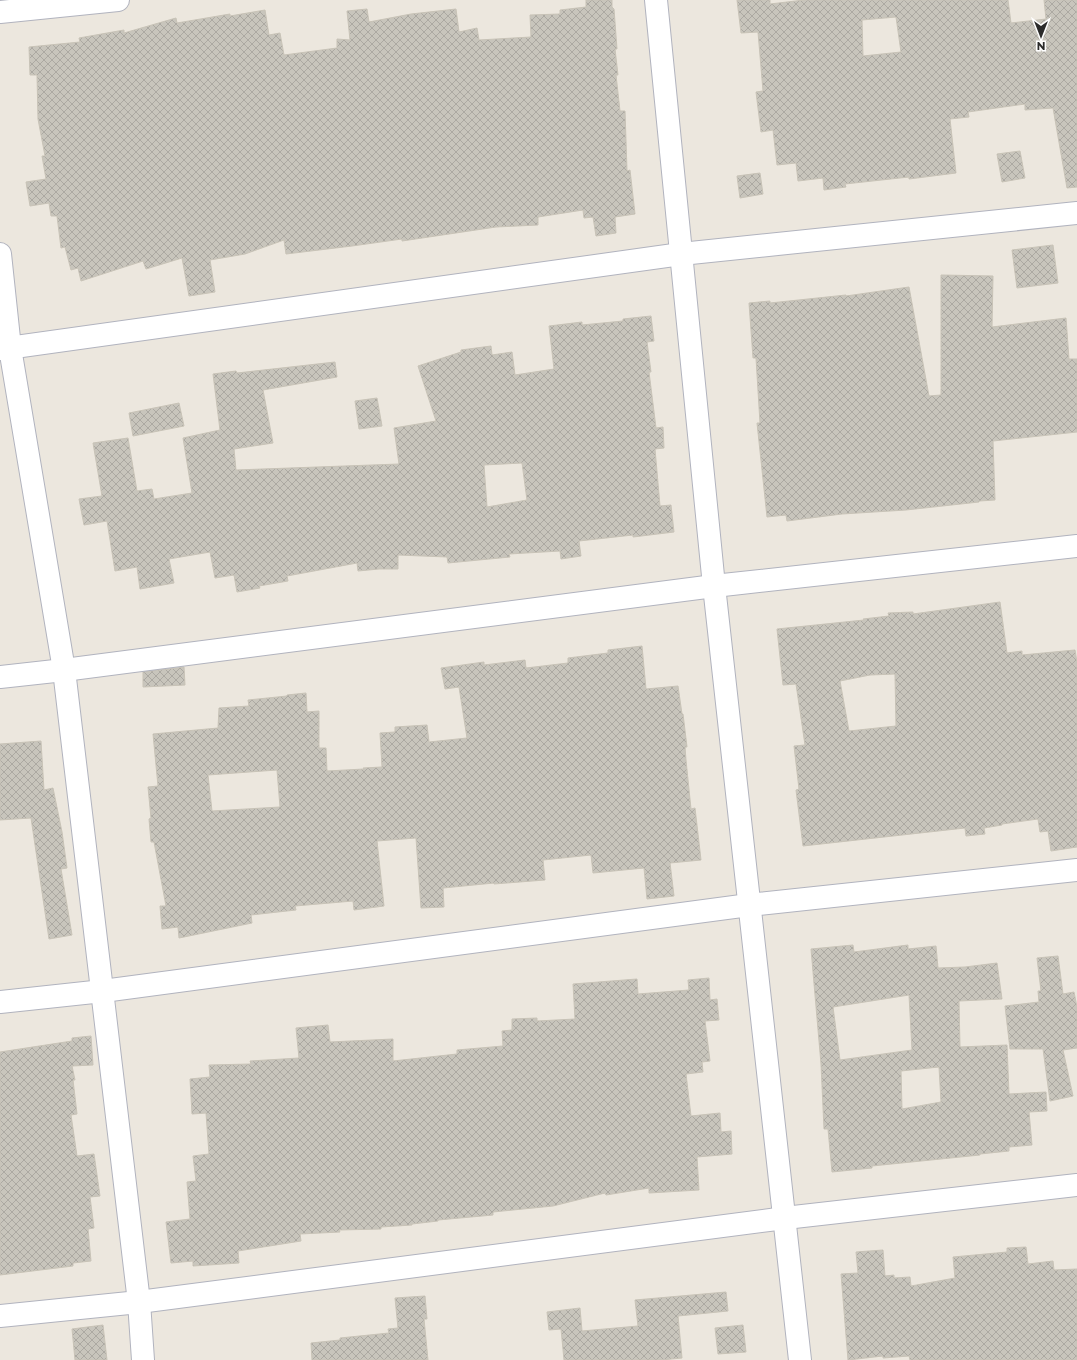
<svg xmlns="http://www.w3.org/2000/svg" width="1077" height="1360" font-family="Montserrat,sans-serif">
	<defs>
		<pattern id="building-cross-hatch" width="8" height="8" patternUnits="userSpaceOnUse"><rect width="8" height="8" fill="#c8c5bc"/><path d="M0 0l8 8M0 8l8-8" fill="none" stroke="#aca9a2"/></pattern>
	</defs>
	<rect width="100%" height="100%" fill="#ece7de"/>
	<!-- building -->
	<g fill="url(#building-cross-hatch)" stroke="#c8c3b7" fill-rule="evenodd">
		<path d="M586,0H612V7L614,9L617,49H615L618,75H616L620,111H625L627,171L630,170L635,214L615,217L616,233L596,236L593,217L584,218L583,210L538,217V225L496,227L402,241V239L352,246L286,254L284,240L245,254L210,260L215,292L189,296L182,258L146,269L143,261L81,281L78,268L71,270L65,247L61,248L57,216H51L49,203L30,206L26,182L46,179L42,156H45L38,119L37,75H30L29,47L80,42L79,38L124,30V33L176,18L177,23L230,14V16L265,10L269,35L280,33L284,55L337,48V39L350,40L347,11L367,9L369,22L411,14L456,9L459,32L477,28L479,40L531,37L530,15L560,14V10L586,7Z"/>
		<path d="M737,0H770V4L804,0H1008L1011,23L1046,19L1044,0H1077V187L1067,188L1053,108L1025,110V104L968,112L969,117L950,119L956,173L909,179V177L845,184L846,187L824,190L823,178L798,181L796,163L777,165L773,130L761,132L756,92L763,91L758,32L741,33ZM896,17L901,52L863,56L862,20Z"/>
		<path d="M1020,151L1025,178L1002,182L997,154Z"/>
		<path d="M760,173L763,194L740,198L737,176Z"/>
		<path d="M1053,245L1058,283L1017,288L1012,250Z"/>
		<path d="M941,275L993,276L992,327L1066,318L1069,359H1077V432L993,441L995,500L979,501V502L906,510L842,514L787,521L786,515L767,517L757,423H760L756,358H753L749,303L770,301V303L846,295V296L909,287L929,396L941,395Z"/>
		<path d="M651,316L654,341L647,342L651,372H649L656,428L663,427L664,448L655,449L660,506L671,505L674,532L633,537V535L579,541L581,556L561,559L560,551L509,554L510,557L448,563L447,557L398,555V569H379L358,571L357,563L287,576L288,581L259,586L260,588L237,592L234,575L215,578L210,552L169,559L174,583L140,589L137,567L115,571L107,521L84,525L79,499L102,496L93,443L128,438L137,491L152,489L154,499L192,493L183,438L220,430L213,374L236,371L237,373L335,362L337,377L263,390L273,443L234,449L236,470L399,464L394,428L436,421L418,366L461,352V350L491,346L492,355L512,352L515,375L554,369L549,326L582,322V325L623,321V319ZM522,463L527,500L487,507L484,465Z"/>
		<path d="M377,398L382,426L359,429L355,401Z"/>
		<path d="M179,403L184,426L133,436L129,413Z"/>
		<path d="M1000,602L1007,653L1022,651V655L1075,650L1077,662V847L1051,851L1048,831L1040,832L1038,819L1002,824V825L984,828L985,834L966,836L965,828L803,846L796,790L799,789L794,746L805,745L796,684L783,685L777,629L864,620L863,619L889,616L888,613L913,612V614ZM895,674L896,726L849,731L840,681L870,675Z"/>
		<path d="M642,646L646,689L678,686L682,714H683L687,747H685L686,760L691,809L695,808L701,860L670,863L674,896L647,899L644,868L593,873L591,855L543,860L545,880L494,884V883L443,888L444,907L421,908L416,838L377,841L384,906L354,910L353,901L295,906L296,910L251,915L252,923L179,938L178,927L162,929L160,906H166L154,842H151L149,819L151,818L148,787L158,786L153,734L218,728L219,708L249,706L248,700L287,696V695L306,693L307,712L319,711V748H326L327,771L364,769L363,768L382,767L380,733L395,732V727L427,725L429,742L467,738L459,687L445,689L441,668L484,662V665L525,660L526,668L568,663V658L608,653V650ZM277,770L280,807L212,811L208,775Z"/>
		<path d="M184,667L185,685L143,687V672Z"/>
		<path d="M41,741L44,790L53,788L62,832L67,868L61,869L72,935L49,939L31,818L0,820V744Z"/>
		<path d="M853,945L854,952L908,945V949L936,946L938,968L965,967L997,963L1002,999L959,1001L960,1047L1007,1045L1009,1094L1046,1092L1047,1111L1029,1112L1032,1145L1009,1147V1151L980,1154V1155L872,1166V1168L832,1172L828,1129H824L821,1064L811,949ZM909,995L912,1050L840,1060L833,1007ZM939,1067L941,1102L902,1109L901,1071Z"/>
		<path d="M1058,956L1063,994L1074,992L1077,1007V1048L1063,1050L1073,1096L1050,1101L1043,1049H1010L1005,1006L1039,1002L1038,991H1041L1037,958Z"/>
		<path d="M709,978L710,1000L717,999L719,1020L705,1021L710,1061L702,1062L703,1072L686,1074L691,1116L720,1113L721,1132L731,1131L732,1154L697,1157L699,1190L649,1193V1188L606,1195L605,1193L553,1206L493,1212V1215L438,1220V1221L412,1224V1225L381,1227V1229L339,1230L340,1232L300,1234L301,1241L238,1251L239,1263L193,1266V1261L171,1263L166,1222L190,1219L187,1182L196,1181L193,1156L209,1154L206,1113L192,1114L190,1079L210,1077L209,1065L251,1064L250,1061L299,1058L296,1028L328,1025L330,1042L393,1039V1061L457,1054V1050L503,1046L502,1031L512,1030V1019L537,1018V1021L575,1019L573,984L637,979L638,994L689,990L688,980Z"/>
		<path d="M91,1036L93,1065L72,1066L75,1080H73L77,1114L71,1115L77,1156L94,1154L100,1196L90,1197L94,1228L88,1229L91,1261L73,1263V1266L0,1275V1052L72,1041V1038Z"/>
		<path d="M1026,1247L1028,1264L1053,1261L1054,1270L1077,1269V1360H910L909,1356L883,1358V1356L848,1360L841,1274L858,1273L856,1252L883,1250L885,1276L894,1275V1278L910,1277L911,1286L955,1278L953,1257L1007,1252V1248Z"/>
		<path d="M726,1292L728,1311L678,1316L682,1358L661,1360H564L561,1329L549,1330L547,1312L580,1308L582,1331L638,1326L635,1300Z"/>
		<path d="M425,1296L427,1319H424L428,1360H312L311,1343L340,1340V1338L389,1333L388,1329L398,1328L395,1298Z"/>
		<path d="M103,1325L107,1360H75L72,1329Z"/>
		<path d="M743,1325L746,1352L718,1354L715,1328Z"/>
	</g>
	<g fill="none" stroke-linecap="round" stroke-linejoin="round">
		<defs>
			<g id="minor">
				<path d="M656,0L714,586L800,1360"/>
				<path d="M0,12L118,0"/>
				<path d="M0,254L10,348L64,670L139,1302L143,1360"/>
				<path d="M0,349L681,254L1077,213"/>
				<path d="M0,677L64,670L714,586L1077,546"/>
				<path d="M0,1002L103,991L749,905L1077,870"/>
				<path d="M0,1316L139,1302L785,1218L1077,1185"/>
			</g>
		</defs>
		<!-- minor casing -->
		<use href="#minor" stroke="#b1b3be" stroke-width="24"/>
		<!-- minor -->
		<use href="#minor" stroke="#fff" stroke-width="22"/>
	</g>
	<!-- north arrow -->
	<g transform="translate(1041 36) rotate(180)" stroke="#ffffff" stroke-width="3" paint-order="stroke">
	<path d="M0-3L7 15L0 10L-7 15Z" fill="#2b2b2b"/>
	<text y="-6" font-size="11" font-weight="bold" text-anchor="middle" fill="#2b2b2b">N</text>
	</g>
</svg>
